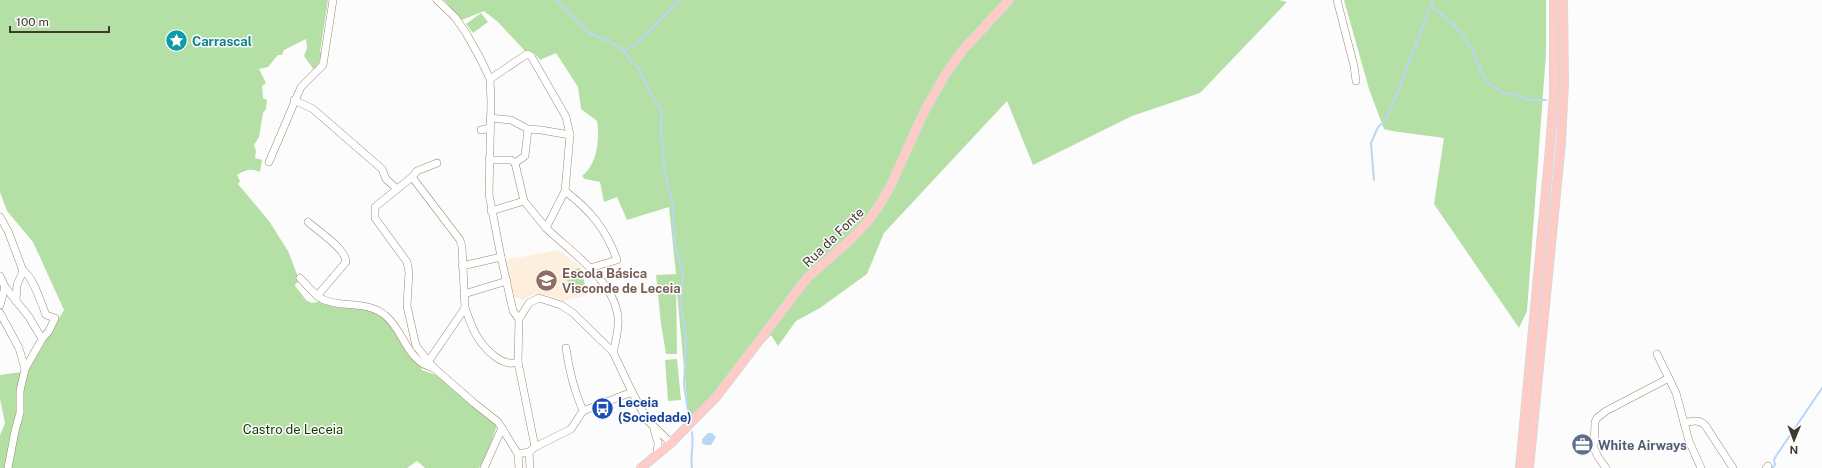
<svg xmlns="http://www.w3.org/2000/svg" width="1822" height="468" font-family="'Public Sans',sans-serif">
	<rect width="100%" height="100%" fill="#fcfcfc"/>
	<!-- built -->
	<path fill="#feeedd" d="M558,250L580,266L588,295L564,301L545,295L535,294L522,300L514,296L505,260Z"/>
	<!-- green -->
	<g fill="#b5e0a5">
		<path d="M0,0H328L320,52H322L319,62L314,70L304,56L307,48L306,39L284,50L282,55H278L268,67L259,69L266,83L262,86L263,98L267,100L266,109L263,113L259,137L254,145L256,151L255,158L262,160L260,172C251,168 245,170 237,175L240,181L238,184L269,221L288,251L300,282L296,283L295,286L307,301L312,303L321,301L372,311L387,321L420,364L422,370L436,375L497,425L487,455L479,468H425L417,461L407,468H0V435L5,423L0,399V375L28,371L64,310L33,242L7,211L0,192Z"/>
		<path d="M444,0H1279L1287,2L1200,93L1132,116L1033,165L1007,101L884,233L867,274L820,308L796,321L778,346L771,335L689,422L676,282L677,354H666L661,324L656,275L676,274L669,207L627,220L617,197L604,202L600,182L585,179L582,176C597,165 600,139 597,121L581,109L578,87L556,53L540,60L535,54L525,51L498,22L484,11L462,20Z"/>
		<path d="M1344,0H1546V53L1527,311L1519,328L1434,204L1444,138L1392,131L1384,129L1369,89Z"/>
		<path d="M481,13L488,22L473,33L466,24Z"/>
		<path d="M580,268L587,291L572,295L565,273Z"/>
		<path d="M677,359L681,400L668,401L665,360Z"/>
	</g>
	<!-- water -->
	<path fill="#bad6f5" d="M708,433H712L716,437L711,445H705L702,443V439Z"/>
	<g fill="none" stroke-linecap="round" stroke-linejoin="round">
		<!-- stream -->
		<g stroke="#bad6f5" stroke-width="2">
			<path d="M556,0L590,33L614,44L624,51L630,61L639,68L648,90L662,111L661,134L663,144L664,168L672,201L675,244L683,274L681,305L686,338L684,385L689,417"/>
			<path d="M1431,6L1452,23L1461,33L1473,51L1484,78L1493,87L1503,93L1512,94L1529,100H1546"/>
			<path d="M624,51L638,43L679,0"/>
			<path d="M1374,180L1371,143L1378,127L1385,121L1392,106L1433,0"/>
			<path d="M692,468C690,456 694,445 692,432"/>
			<path d="M1772,468L1775,465L1774,460L1776,456L1822,388"/>
		</g>
		<defs>
			<g id="minor">
				<path d="M437,0L455,17L466,33L480,58L490,79L491,101L489,194L501,257L513,311L519,319L518,362L535,447"/>
				<path d="M1337,0L1354,66L1356,81"/>
				<path d="M490,79L527,54L531,56L566,117L570,135L565,191L546,228L524,201L515,163"/>
				<path d="M294,100L313,109L382,169L386,179L397,189"/>
				<path d="M490,118L511,120L528,129L541,130L570,135"/>
				<path d="M481,130L490,128"/>
				<path d="M489,160H511L515,163"/>
				<path d="M269,162L301,87L323,65L333,0"/>
				<path d="M437,163L417,171L412,177L375,207V218L407,262L409,272L407,306L416,346L434,368L474,403L498,422L518,454"/>
				<path d="M515,163L525,156L528,129"/>
				<path d="M412,177L460,240L462,247L465,308L428,362"/>
				<path d="M565,191C591,211 606,229 617,260L593,267L590,269"/>
				<path d="M491,211L524,201"/>
				<path d="M0,217L8,231L23,271L17,285L16,301"/>
				<path d="M308,222C318,231 346,249 346,262L317,296"/>
				<path d="M546,228C571,252 615,281 618,318C619,329 616,341 613,352"/>
				<path d="M462,266L501,257"/>
				<path d="M23,271C33,276 41,303 46,315L55,318L49,331L42,339"/>
				<path d="M0,276L5,287L29,317L42,339L25,369"/>
				<path d="M300,278C307,285 313,294 322,299C342,309 367,299 387,317C404,332 408,363 434,368"/>
				<path d="M464,294L507,281"/>
				<path d="M0,305L5,287"/>
				<path d="M465,308C469,318 472,329 478,338C486,350 503,368 518,362"/>
				<path d="M0,313L19,348L25,369L20,391V413L15,431L8,468"/>
				<path d="M519,319L529,303L539,298L561,305L573,313L613,352L632,392L647,420L671,443"/>
				<path d="M566,348C569,371 574,390 583,411"/>
				<path d="M1657,354L1676,393L1689,441L1701,468"/>
				<path d="M583,411L632,392"/>
				<path d="M1684,423C1692,421 1699,419 1705,425L1733,468"/>
				<path d="M654,429L658,443L657,455"/>
				<path d="M529,452L535,447L571,429L583,411"/>
				<path d="M529,452L530,468"/>
				<path d="M484,468L502,428"/>
				<path d="M519,468L518,454L529,452"/>
				<path d="M1606,468L1598,457L1594,448L1595,422L1597,418L1606,411L1669,378"/>
				<path d="M1766,468L1768,466"/>
			</g>
			<g id="major">
				<path d="M641,468L671,443L717,396L807,278L851,239L867,222L879,206L891,185L924,112L945,75L962,51L1009,0"/>
				<path d="M1520,468L1550,148L1554,93V0"/>
				<path d="M1529,468L1561,143L1564,82L1563,0"/>
			</g>
		</defs>
		<!-- minor casing -->
		<use href="#minor" stroke="#9d8974" stroke-width="8"/>
		<!-- major casing -->
		<use href="#major" stroke="#d9d7d5" stroke-width="10"/>
		<!-- minor -->
		<use href="#minor" stroke="#fff" stroke-width="7"/>
		<!-- major -->
		<use href="#major" stroke="#fecbc7" stroke-width="8"/>
	</g>
	<!-- icons -->
	<defs>
		<symbol id="sight-disc" viewBox="-11 -11 22 22"><circle r="9.5" fill="#0f9aa8" stroke="#fcfcfc"/><path d="M0-6L1.8-2.2L6-1.7L2.9 1.2L3.7 5.4L0 3.3L-3.7 5.4L-2.9 1.2L-6-1.7L-1.8-2.2Z" fill="#fff"/></symbol>
		<symbol id="school-disc" viewBox="-11 -11 22 22"><circle r="9.5" fill="#8d6e63" stroke="#fcfcfc"/><path d="M0-5L7-2L0 1L-7-2ZM-4 1L0 2.5L4 1V4Q0 6-4 4Z" fill="#fff"/></symbol>
		<symbol id="bus-disc" viewBox="-11 -11 22 22"><circle r="9.5" fill="#1a4fb4" stroke="#fcfcfc"/><path d="M-5-6H5V4H4V6H2V4H-2V6H-4V4H-5ZM-3.5-4V0h7V-4ZM-3.5 1.2v1.5H-2V1.2ZM2 1.2v1.5H3.5V1.2Z" fill="#fff"/></symbol>
		<symbol id="office-disc" viewBox="-11 -11 22 22"><circle r="9.5" fill="#5c6f8a" stroke="#fcfcfc"/><path d="M-6-3h4V-5.5h4V-3h4V5H-6ZM-1-4.5V-3h2v-1.5ZM-6 0V1H6V0Z" fill="#fff"/></symbol>
	</defs>
	<g fill-rule="evenodd">
		<use href="#sight-disc" x="164" y="28" width="25" height="25"/>
		<use href="#school-disc" x="534" y="268" width="25" height="25"/>
		<use href="#bus-disc" x="590" y="396" width="25" height="25"/>
		<use href="#office-disc" x="1570" y="432" width="25" height="25"/>
	</g>
	<g text-anchor="middle" stroke-width="3" stroke-linejoin="round" paint-order="stroke">
		<!-- culture labels -->
		<g font-size="13" font-weight="bold" fill="#0d838f" stroke="#fcfcfc" text-anchor="start">
			<text x="192" y="46">Carrascal</text>
		</g>
		<!-- street labels -->
		<g font-size="13" fill="#41382f" stroke="#fcfcfc">
			<text transform="translate(833 237) rotate(-44)" y="5">Rua da Fonte</text>
		</g>
		<!-- education labels -->
		<g font-size="13" font-weight="bold" fill="#785e54" stroke="#fcfcfc" text-anchor="start">
			<text x="562" y="278">Escola Básica<tspan x="562" dy="15">Visconde de Leceia</tspan></text>
		</g>
		<!-- transit labels -->
		<g font-size="13" font-weight="bold" fill="#164399" stroke="#fcfcfc" text-anchor="start">
			<text x="618" y="407">Leceia<tspan x="618" dy="15">(Sociedade)</tspan></text>
		</g>
		<!-- park labels -->
		<g font-size="13" fill="#133a00" stroke="#fcfcfc">
			<text x="293" y="434">Castro de Leceia</text>
		</g>
		<!-- service labels -->
		<g font-size="13" font-weight="bold" fill="#4e5e75" stroke="#fcfcfc" text-anchor="start">
			<text x="1598" y="450">White Airways</text>
		</g>
	</g>
	<!-- north arrow -->
	<g transform="translate(1794 440) rotate(181)" stroke="#fcfcfc" stroke-width="3" paint-order="stroke">
	<path d="M0-3L7 15L0 10L-7 15Z" fill="#41382f"/>
	<text y="-6" font-size="11" font-weight="bold" text-anchor="middle" fill="#41382f">N</text>
	</g>
	<!-- scale -->
	<path d="M10 26v6h99v-6" fill="none" stroke="#41382f" stroke-width="2"/>
	<text x="16" y="26" font-size="12" fill="#41382f" stroke="#fcfcfc" stroke-width="3" paint-order="stroke">100 m</text>
</svg>
